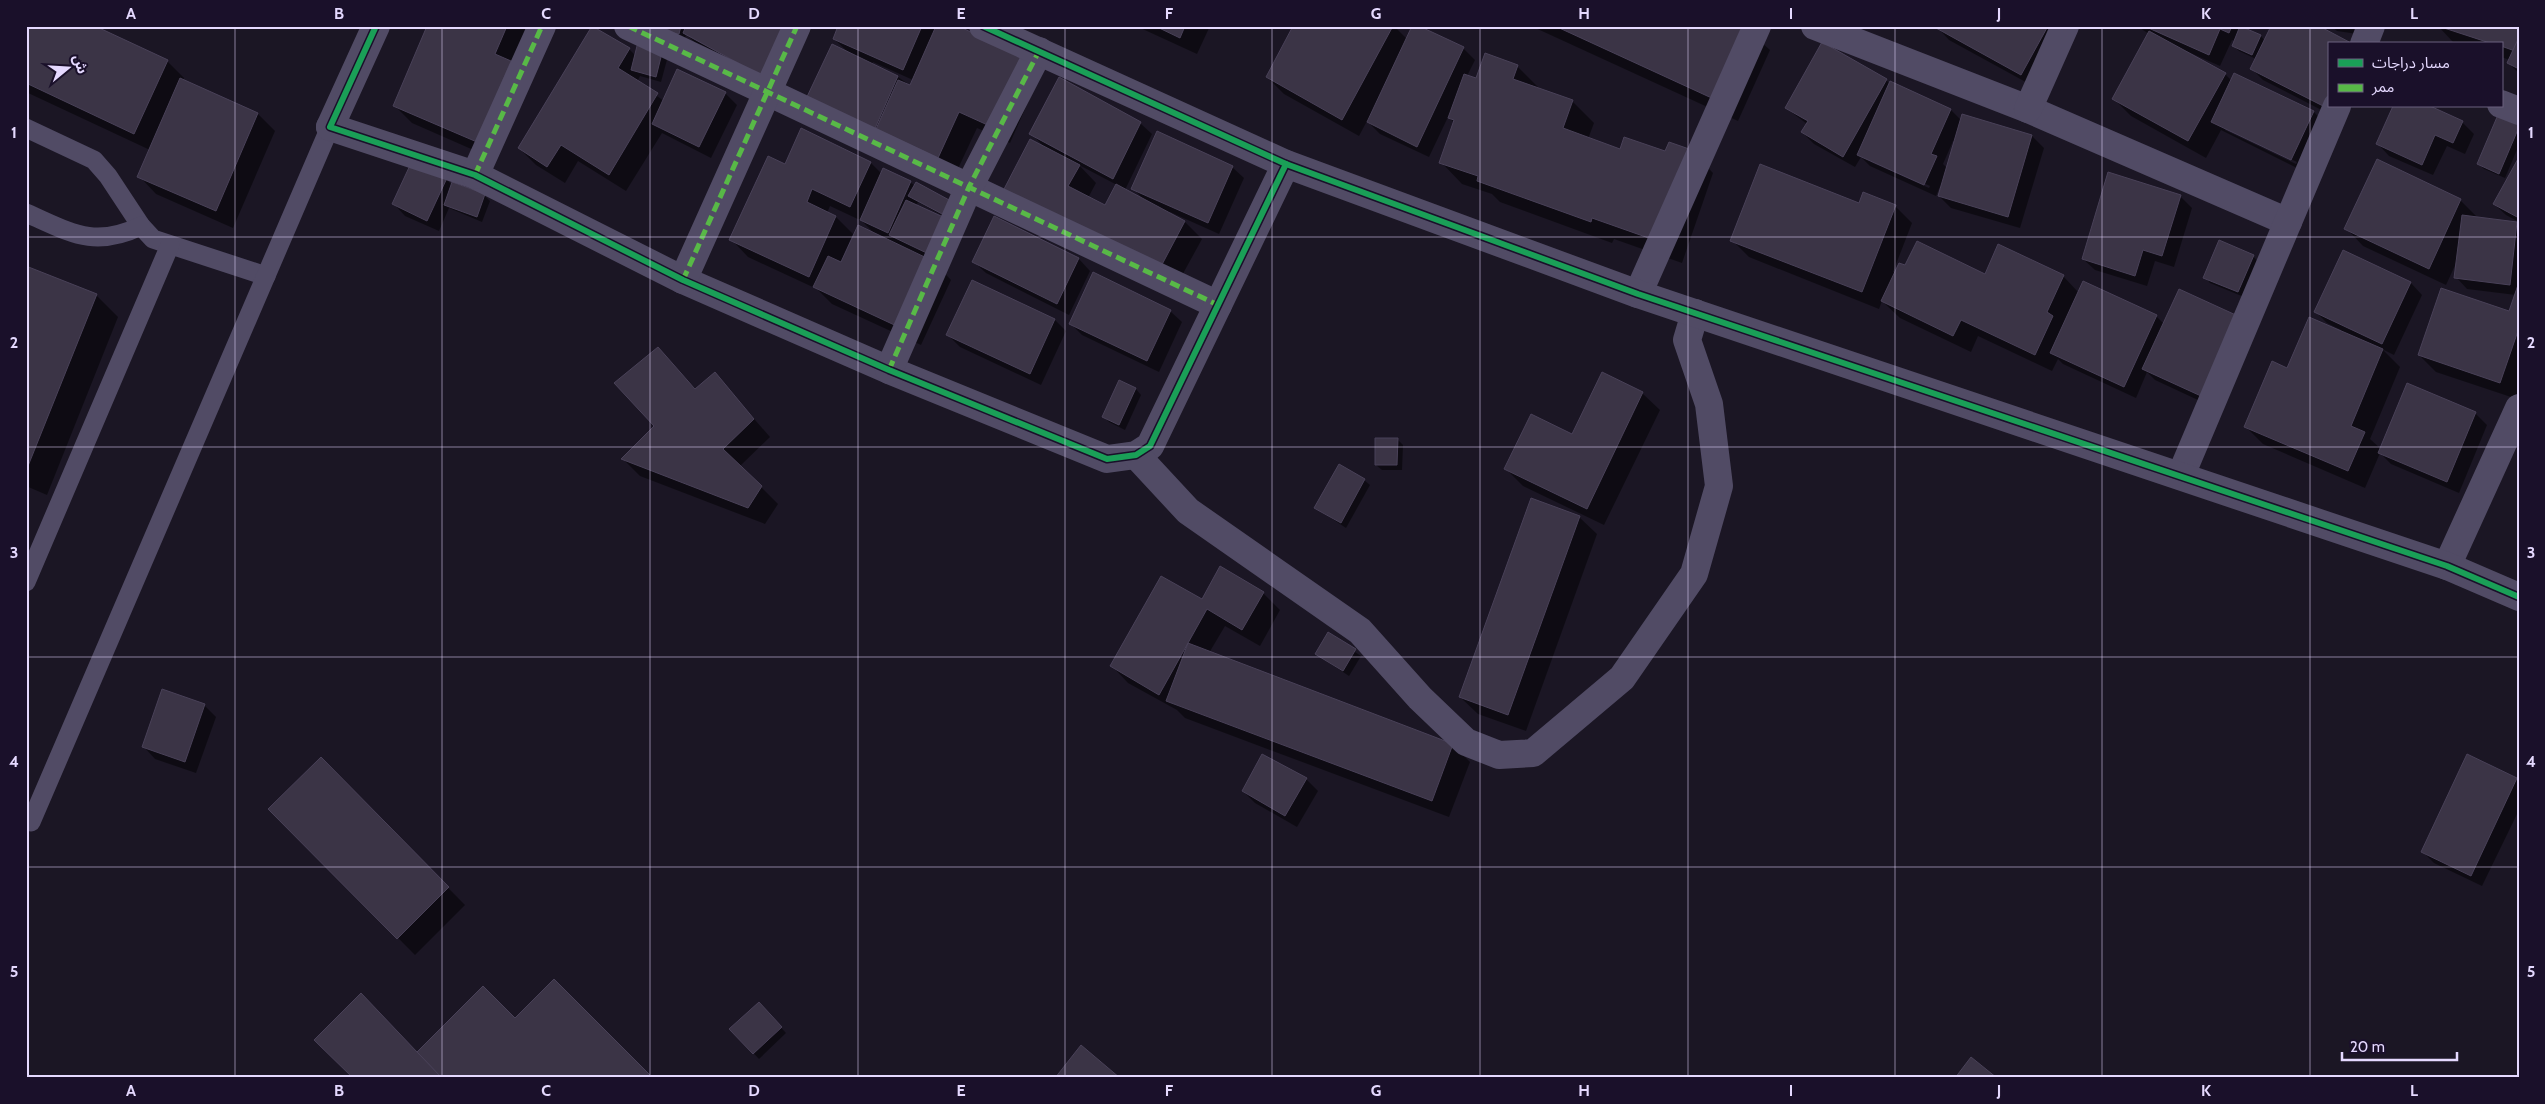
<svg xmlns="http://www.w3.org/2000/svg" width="2545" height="1104" font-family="Cabin,'Noto Sans Arabic',sans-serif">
	<rect width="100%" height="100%" fill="#1b1624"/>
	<!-- shadow -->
	<g fill="#0007" fill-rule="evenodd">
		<path d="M26,26L167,61L184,78L183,81L258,114L275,131L233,228L156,194L139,176L150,150L26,92Z"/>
		<path d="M428,26H531L494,159L412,123L395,106Z"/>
		<path d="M640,26H813L778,91L702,49L686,34L685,39Z"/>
		<path d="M840,26H955L1040,75L1010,143L977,128L955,175L819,113L849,53L834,39ZM873,62L913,80L911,86L898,77L872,64Z"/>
		<path d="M1136,26H1210L1197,54Z"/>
		<path d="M1295,26H1394L1407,39L1416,26L1463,48L1475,60L1467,76L1477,80L1517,66L1539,88L1572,101L1594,123L1588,139L1621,150L1666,153L1692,151L1713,173L1682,263L1614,239L1612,243L1500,202L1492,194L1462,184L1441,162L1455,123L1448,117L1429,157L1380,134L1367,121L1359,136L1284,94L1267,77Z"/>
		<path d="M1531,26H1743L1770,50L1738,121Z"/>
		<path d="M1939,26H2061L2033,86L1949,40L1938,28Z"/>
		<path d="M2137,26H2248L2247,30L2261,36L2265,41L2329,44V106L2339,119L2263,80L2252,69L2256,59L2239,51L2233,45L2235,41L2232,40L2220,66L2186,51V52L2225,74L2232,81L2235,75L2314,112L2325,124L2303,171L2221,130L2206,158L2131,116L2114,99L2149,34ZM2225,127L2297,162L2296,164L2225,130Z"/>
		<path d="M2331,26H2372L2371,36L2337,31Z"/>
		<path d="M2438,26H2519V73L2508,63L2510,60L2501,57V44H2459L2453,42Z"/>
		<path d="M629,49L636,56H668L661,82L640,76L637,82L664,101L725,93L737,105L711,158L662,133L626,191L578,161L565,183L536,165L519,148Z"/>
		<path d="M1886,80L1890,84L1951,110L1961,120L1963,115L2032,136L2044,148L2020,228L1951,208L1939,196L1941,184L1936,196L1870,166L1861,157L1855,167L1814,144L1802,132L1807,124L1786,108ZM1953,141L1955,142L1947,168L1943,164ZM1871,159L1930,186L1929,188L1871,162Z"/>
		<path d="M2519,120V145L2505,178L2484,169L2479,164Z"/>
		<path d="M2462,122L2474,134L2465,154L2447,146L2433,175L2389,156L2378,144Z"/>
		<path d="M1140,123L1152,134L1125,190L1143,199L1133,188L1232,167L1244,178L1219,234L1170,212L1169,214L1185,222L1202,239L1174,290L1022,208L1044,147L1031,133ZM1079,165L1117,185L1105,206L1088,198L1096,183Z"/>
		<path d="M801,130L871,163L882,174L884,170L910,182L915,186L917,183L950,202L956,207L949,221L963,234L947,268L933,261L951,280L921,345L832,304L817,289L748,257L731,239L769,158L785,166ZM918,202L947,218L946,220L916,206ZM830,206L862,221L876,235L859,227L842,264L840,263L853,234L836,217L827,213Z"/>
		<path d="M2519,160V222L2506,215L2494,204Z"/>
		<path d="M2377,161L2460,200L2478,218L2516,223L2519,226L2517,399L2436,372L2419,355L2510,313L2516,295L2467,289L2456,277L2457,261L2446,285L2363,246L2346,228Z"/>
		<path d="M446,179L452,185L484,195L490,201L482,222L449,208L439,231L405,216L394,204Z"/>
		<path d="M2180,196L2192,208L2174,267L2155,261L2147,286L2095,270L2083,259Z"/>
		<path d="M1860,204L1895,206L1912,223L1893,272L1895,273L1906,267L1985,275L2063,276L2079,293L2156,316L2164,324L2213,407L2155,380L2147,372L2136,398L2063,364L2058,359L2052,371L1978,336L1971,352L1900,318L1882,301L1879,309L1749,257L1732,240Z"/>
		<path d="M995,218L1079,259L1090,271L1069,315L986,273L974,262Z"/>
		<path d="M2343,251L2411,283L2422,295L2394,355L2382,349L2400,367L2370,439L2381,449L2475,413L2487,425L2459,493L2391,464L2380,453L2365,488L2263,444L2246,427L2288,369L2340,332L2341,330L2327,323L2315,311Z"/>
		<path d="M2253,256L2258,262L2244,297L2210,283L2205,277Z"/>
		<path d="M26,267L96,295L118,317L47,495L26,486Z"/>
		<path d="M1170,311L1182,322L1159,372L1082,335L1070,323Z"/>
		<path d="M1055,320L1066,331L1041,385L960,347L948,335Z"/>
		<path d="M658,348L696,389L715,374L770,437L740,466L778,504L765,524L640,476L623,459L655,427Z"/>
		<path d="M1120,382L1136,389L1141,395L1125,430L1109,422L1104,417Z"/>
		<path d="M1642,393L1660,410L1604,525L1523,486L1506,469L1573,436Z"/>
		<path d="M1397,439L1403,445L1402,470H1382L1376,465Z"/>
		<path d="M1364,480L1370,485L1346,528L1316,508Z"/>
		<path d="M1579,517L1597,534L1526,731L1478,714L1460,697Z"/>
		<path d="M1263,593L1280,610L1260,646L1225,626L1209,653L1453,745L1470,762L1449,817L1185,718L1177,710L1128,683L1111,665L1202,601Z"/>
		<path d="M1328,634L1361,656L1349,676L1316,654Z"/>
		<path d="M204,705L216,717L196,773L155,759L144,747Z"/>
		<path d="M321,759L465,905L415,955L270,809Z"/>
		<path d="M1306,779L1318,791L1297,827L1255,803L1243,791Z"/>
		<path d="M2517,779L2519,781V810L2482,886L2434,863L2422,851Z"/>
		<path d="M764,1009L786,1033L759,1059L731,1029Z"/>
	</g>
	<!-- building -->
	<g fill="#3b3446" stroke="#494158">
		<path d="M26,26H95L168,60L134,134L26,83Z"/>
		<path d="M427,26H507L495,54L511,61L477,142L393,106Z"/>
		<path d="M592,26L630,48L618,68L658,93L609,175L561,145L547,167L518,148Z"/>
		<path d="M639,26H681L679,34L638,28Z"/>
		<path d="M686,26H786L760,75L683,33Z"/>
		<path d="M838,26H922L903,70L833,39Z"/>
		<path d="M936,26H958L1024,57L992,127L959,112L938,158L876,129L898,80L910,85Z"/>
		<path d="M1155,26H1185L1180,38Z"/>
		<path d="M1293,26H1393L1342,120L1266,77Z"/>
		<path d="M1412,26H1419L1464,47L1417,147L1367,122Z"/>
		<path d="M1555,26H1746L1716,100Z"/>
		<path d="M1937,26H2048L2021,75L1936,28Z"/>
		<path d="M2144,26H2232L2229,33L2220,29L2209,55Z"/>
		<path d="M2240,26L2261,35L2252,55L2232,46Z"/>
		<path d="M2271,26H2319L2353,44H2329L2327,108L2250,69Z"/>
		<path d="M2438,26H2519V38L2515,51L2501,46V44H2493Z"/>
		<path d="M2149,31L2226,73L2188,141L2112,99Z"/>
		<path d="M2519,37V69L2507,63Z"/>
		<path d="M638,42L663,49L656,77L631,70Z"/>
		<path d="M1822,42L1887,79L1843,157L1801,132L1808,121L1785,108Z"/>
		<path d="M832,44L898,76L873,133L805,101Z"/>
		<path d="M1485,53L1518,65L1513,79L1573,100L1563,128L1620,149L1624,137L1665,151L1669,142L1692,150L1660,242L1592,218L1591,222L1477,181L1478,176L1439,163L1454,120L1448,118L1464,74L1476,78Z"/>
		<path d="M677,69L726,92L699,147L652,124Z"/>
		<path d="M2234,73L2314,111L2291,160L2211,122Z"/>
		<path d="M1059,77L1141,122L1113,179L1029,134Z"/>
		<path d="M180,78L258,113L216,211L137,177Z"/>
		<path d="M1890,81L1951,109L1931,154L1937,156L1924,185L1857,155Z"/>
		<path d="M2393,106H2430L2463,121L2453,143L2435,135L2422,165L2376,144Z"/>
		<path d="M2500,110L2519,118V127L2499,174L2477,164Z"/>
		<path d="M1962,114L2032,135L2008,217L1938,196Z"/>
		<path d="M801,128L871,162L850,207L812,189L807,202L836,216L809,277L729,240L768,156L785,164Z"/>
		<path d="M1157,131L1233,166L1208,223L1131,189Z"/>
		<path d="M1030,139L1080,165L1068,186L1105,205L1116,184L1185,221L1157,274L1003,191Z"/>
		<path d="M2519,157V218L2493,204Z"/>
		<path d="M2377,159L2461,199L2429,269L2344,229Z"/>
		<path d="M412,161L447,178L427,221L392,204Z"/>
		<path d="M1760,164L1859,203L1863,192L1896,205L1862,292L1730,241Z"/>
		<path d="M883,168L911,181L888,233L860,220Z"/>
		<path d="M2108,172L2181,195L2162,256L2143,250L2135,276L2082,259Z"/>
		<path d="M452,182L485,194L477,217L444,205Z"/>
		<path d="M916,182L951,201L944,215L908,196Z"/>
		<path d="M906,200L952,221L935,257L889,235Z"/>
		<path d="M2462,215L2517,222L2510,285L2454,278Z"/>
		<path d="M994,216L1079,258L1057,304L972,262Z"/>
		<path d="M858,225L935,262L903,329L813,287L828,256L841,262Z"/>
		<path d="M2219,240L2254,255L2238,292L2203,278Z"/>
		<path d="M1917,241L1985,274L1998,244L2064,275L2047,312L2053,316L2035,355L1961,320L1953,336L1881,301L1899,263L1905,265Z"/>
		<path d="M2343,250L2411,282L2382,344L2314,312Z"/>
		<path d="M26,266L97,294L26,471Z"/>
		<path d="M1093,272L1171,310L1147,361L1069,324Z"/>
		<path d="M972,280L1055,319L1030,374L946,335Z"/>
		<path d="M2083,281L2157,315L2124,387L2050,353Z"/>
		<path d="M2519,282V328L2500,383L2418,355L2441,288L2509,311Z"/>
		<path d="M2179,289L2238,316L2201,396L2142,369Z"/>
		<path d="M2309,317L2383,349L2351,426L2365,432L2348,471L2244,427L2272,361L2287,368Z"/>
		<path d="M658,347L695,389L715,372L754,419L723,449L762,486L748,508L621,459L654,426L614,383Z"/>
		<path d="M1602,372L1643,392L1587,509L1504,469L1531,414L1572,434Z"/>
		<path d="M1119,380L1136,388L1119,425L1102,417Z"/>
		<path d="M2407,383L2476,412L2447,482L2378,453Z"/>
		<path d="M1375,438H1398L1397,465H1375Z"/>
		<path d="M1339,464L1365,479L1341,523L1314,508Z"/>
		<path d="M1531,498L1580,516L1508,715L1459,697Z"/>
		<path d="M1220,566L1264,592L1242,630L1207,609L1159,695L1110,666L1161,576L1202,599Z"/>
		<path d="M1328,632L1356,649L1343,671L1315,654Z"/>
		<path d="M1188,643L1453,744L1432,801L1166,701Z"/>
		<path d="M162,689L205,704L185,762L142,747Z"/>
		<path d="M1262,754L1307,778L1285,816L1242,791Z"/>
		<path d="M2467,754L2517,778L2471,876L2421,852Z"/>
		<path d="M321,757L449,887L397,939L268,809Z"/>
		<path d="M554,979L653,1078H442L417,1052L483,986L515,1018Z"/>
		<path d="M361,993L417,1052L442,1078H353L314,1040Z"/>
		<path d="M759,1002L782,1027L753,1054L729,1029Z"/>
		<path d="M1081,1045L1120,1078H1055Z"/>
		<path d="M1971,1057L1997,1078H1955Z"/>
	</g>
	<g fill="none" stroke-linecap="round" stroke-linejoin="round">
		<!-- service -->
		<g stroke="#514b65" stroke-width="19">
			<path d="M26,128L94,160L108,176L141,226L153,239L266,276"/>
			<path d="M26,213C70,232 93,249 141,226"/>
			<path d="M26,582L170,245"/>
			<path d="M31,822L330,127"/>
		</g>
		<!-- minor -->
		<g stroke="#514b65" stroke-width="28">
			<path d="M628,26L1218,305"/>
			<path d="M1815,26L2028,109L2288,222"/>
			<path d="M2364,44L2371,26"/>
			<path d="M2501,104L2519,111"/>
			<path d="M2028,109L2065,26"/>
			<path d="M330,127L475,175L683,280L889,370L1107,459L1136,455L1150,446L1286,164"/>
			<path d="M475,175L542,26"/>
			<path d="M683,280L797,26"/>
			<path d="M1638,294L1757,26"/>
			<path d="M889,370L969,187L1039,51"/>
			<path d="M1136,455L1188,511L1360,631L1420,698L1466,742L1499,755L1533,753L1622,678L1694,574L1719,486L1709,404L1687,340L1695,313"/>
			<path d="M2181,475L2337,106"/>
			<path d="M2447,566L2519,408"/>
		</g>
		<!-- tertiary -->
		<g stroke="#514b65" stroke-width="28">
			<path d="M983,26L1286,164L1638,294L2447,566L2519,597"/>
			<path d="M330,127L376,26"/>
		</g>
		<!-- quiet -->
		<g stroke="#58b947" stroke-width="5" stroke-dasharray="10 5" stroke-linecap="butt">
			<path d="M628,26L1218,305"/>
			<path d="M475,175L542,26"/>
			<path d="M683,280L797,26"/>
			<path d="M889,370L969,187L1039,51"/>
		</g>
		<defs>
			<g id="cycleway">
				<path d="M376,26L330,127L475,175L683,280L889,370L1107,459L1136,455L1150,446L1286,164"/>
				<path d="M983,26L1286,164L1638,294L2447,566L2519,597"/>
			</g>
		</defs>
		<!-- cycleway casing -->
		<use href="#cycleway" stroke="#1a102a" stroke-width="9"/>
		<!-- cycleway -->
		<use href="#cycleway" stroke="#1a9f57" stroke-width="6"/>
	</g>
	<!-- grid -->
	<path fill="none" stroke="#e5d9ff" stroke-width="1" stroke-opacity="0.55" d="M235,26V1078M442,26V1078M650,26V1078M858,26V1078M1065,26V1078M1272,26V1078M1480,26V1078M1688,26V1078M1895,26V1078M2102,26V1078M2310,26V1078M26,237H2519M26,447H2519M26,657H2519M26,867H2519"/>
	<!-- border -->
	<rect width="2545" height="1104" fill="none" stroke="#1a102a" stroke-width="55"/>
	<!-- legend -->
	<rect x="2328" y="42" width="175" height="65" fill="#1a102a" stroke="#6b607f"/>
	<rect x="2338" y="59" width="25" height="8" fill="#1a9f57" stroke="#6b607f"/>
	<text x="2372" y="68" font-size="15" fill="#e5d9ff">مسار دراجات</text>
	<rect x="2338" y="84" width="25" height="8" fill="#58b947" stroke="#6b607f"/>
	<text x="2372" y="92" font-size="15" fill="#e5d9ff">ممر</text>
	<!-- north arrow -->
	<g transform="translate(68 68) rotate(72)" stroke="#1a102a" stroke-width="4" paint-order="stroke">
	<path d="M0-4L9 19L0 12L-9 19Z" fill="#e5d9ff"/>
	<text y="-8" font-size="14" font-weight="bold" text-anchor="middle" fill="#e5d9ff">ش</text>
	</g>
	<!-- scale -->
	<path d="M2342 1052v8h115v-8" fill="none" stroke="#e5d9ff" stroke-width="2.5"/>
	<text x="2350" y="1052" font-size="15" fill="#e5d9ff" stroke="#1a102a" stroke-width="4" paint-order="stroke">20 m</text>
	<rect x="28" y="28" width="2490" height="1048" fill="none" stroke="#e5d9ff" stroke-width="2"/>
	<g font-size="16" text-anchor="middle" font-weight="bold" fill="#e5d9ff">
		<text x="131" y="19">A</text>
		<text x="339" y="19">B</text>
		<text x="546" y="19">C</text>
		<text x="754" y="19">D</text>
		<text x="961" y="19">E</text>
		<text x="1169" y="19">F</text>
		<text x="1376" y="19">G</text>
		<text x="1584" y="19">H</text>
		<text x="1791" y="19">I</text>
		<text x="1999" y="19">J</text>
		<text x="2206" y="19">K</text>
		<text x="2414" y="19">L</text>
		<text x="14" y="138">1</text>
		<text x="2531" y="138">1</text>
		<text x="14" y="348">2</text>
		<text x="2531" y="348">2</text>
		<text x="14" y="558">3</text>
		<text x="2531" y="558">3</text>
		<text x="14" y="767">4</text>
		<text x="2531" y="767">4</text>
		<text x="14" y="977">5</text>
		<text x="2531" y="977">5</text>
		<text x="131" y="1096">A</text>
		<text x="339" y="1096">B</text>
		<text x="546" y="1096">C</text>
		<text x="754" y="1096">D</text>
		<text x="961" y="1096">E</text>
		<text x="1169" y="1096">F</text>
		<text x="1376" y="1096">G</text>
		<text x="1584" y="1096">H</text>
		<text x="1791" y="1096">I</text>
		<text x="1999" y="1096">J</text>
		<text x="2206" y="1096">K</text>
		<text x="2414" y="1096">L</text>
	</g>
</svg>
